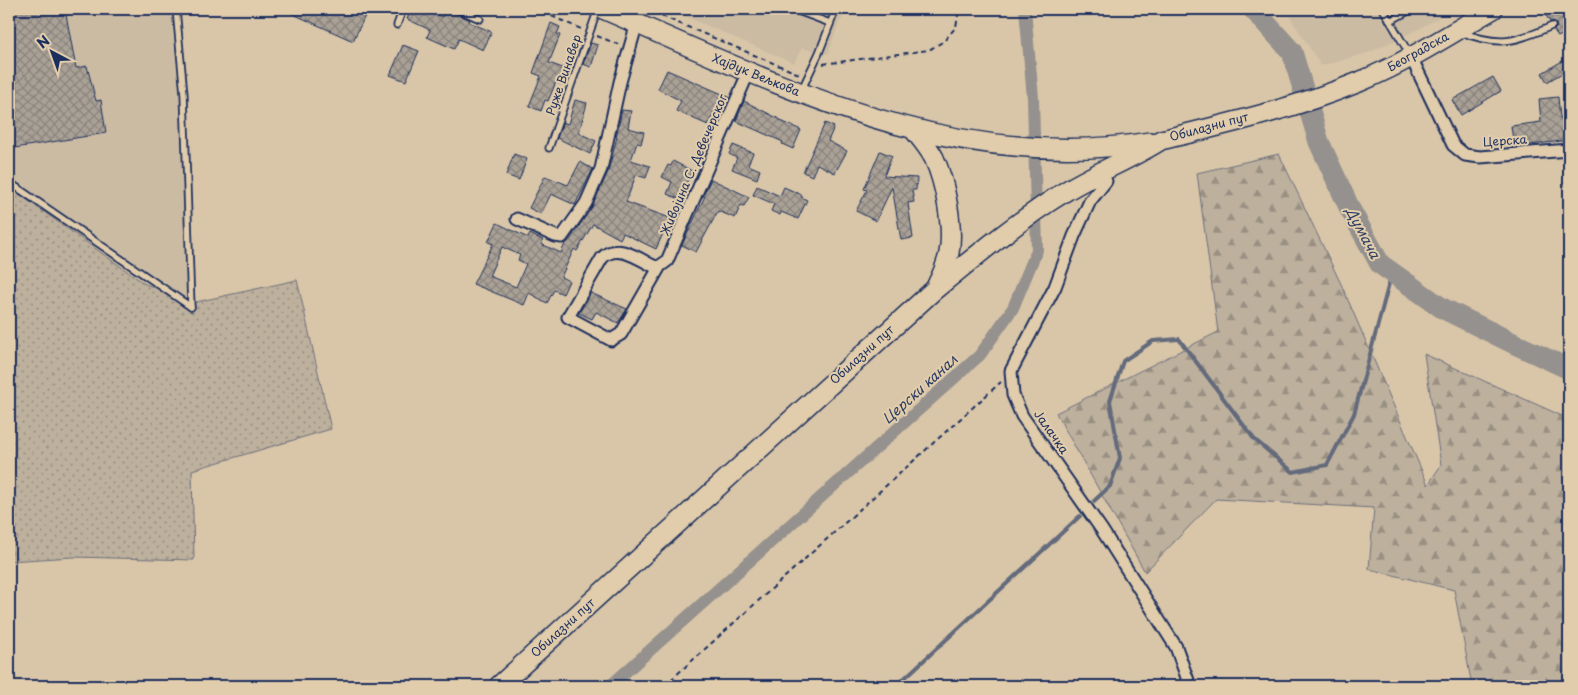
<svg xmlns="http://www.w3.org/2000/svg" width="1578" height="695" font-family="'Playpen Sans',sans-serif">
	<defs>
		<pattern id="grass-dots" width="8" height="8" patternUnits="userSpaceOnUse" patternTransform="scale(1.25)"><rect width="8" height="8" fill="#bdb09d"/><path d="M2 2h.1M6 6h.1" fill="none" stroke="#999083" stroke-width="1.8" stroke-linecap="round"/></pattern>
		<pattern id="forest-firs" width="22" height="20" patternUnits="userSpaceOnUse" patternTransform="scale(1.25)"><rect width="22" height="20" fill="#bdb09d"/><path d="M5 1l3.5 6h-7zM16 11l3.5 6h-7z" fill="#999083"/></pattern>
		<pattern id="building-cross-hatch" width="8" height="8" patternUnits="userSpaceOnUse" patternTransform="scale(1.25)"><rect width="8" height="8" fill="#aaa196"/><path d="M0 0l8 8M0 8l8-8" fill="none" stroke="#8a847e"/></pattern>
	</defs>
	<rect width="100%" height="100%" fill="#d9c6a8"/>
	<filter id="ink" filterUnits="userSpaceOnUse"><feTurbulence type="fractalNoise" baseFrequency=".02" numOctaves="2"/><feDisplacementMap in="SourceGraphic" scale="10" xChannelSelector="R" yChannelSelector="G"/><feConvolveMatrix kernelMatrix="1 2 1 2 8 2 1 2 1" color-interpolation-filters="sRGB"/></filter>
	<g filter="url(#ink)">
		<!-- built -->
		<g fill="#cbbba3">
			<path d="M9,9H174L196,302L145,284L9,187Z"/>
			<path d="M668,9H851L839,22L828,54L802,48L794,63Z"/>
			<path d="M1285,9H1453L1419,29L1368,53L1321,66Z"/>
		</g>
		<!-- grass -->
		<path fill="url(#grass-dots)" stroke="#6c707e" d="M9,187L145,284L196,302L297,280L331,429L192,470L194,560L73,557L9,561Z"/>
		<!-- forest -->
		<path fill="url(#forest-firs)" stroke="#6c707e" d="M1279,154L1341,284L1428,485L1441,465L1424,354L1569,419V686H1472L1454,590L1369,569L1374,508L1216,499L1145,572L1056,413L1218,332L1197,173Z"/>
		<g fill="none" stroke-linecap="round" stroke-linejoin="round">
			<!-- stream -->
			<g stroke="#646a7b" stroke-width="4">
				<path d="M1094,501L1110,486L1120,458L1110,401L1123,361L1153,341L1179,339L1254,439L1293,472L1327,465L1354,414L1392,272"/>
				<path d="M896,686L1080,516"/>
			</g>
			<!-- canal -->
			<path stroke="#95918e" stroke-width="12" d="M610,686L980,355L1013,308L1037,250L1033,98L1025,9"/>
			<!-- river -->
			<path stroke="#95918e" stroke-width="21" d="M1253,9L1292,52L1319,142L1350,209L1380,264L1442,308L1517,345L1569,369"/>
		</g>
		<!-- building -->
		<g fill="url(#building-cross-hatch)" stroke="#1b2f5e" fill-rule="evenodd">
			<path d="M9,9H65L76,68L87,66L96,101L101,100L106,133L9,149Z"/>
			<path d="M282,9H350L365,16L353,41Z"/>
			<path d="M412,9H424L442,17L446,9H451L455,13L470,20L469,22L492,32L483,50L459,39L454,49L427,37L430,30L407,19Z"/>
			<path d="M1555,9H1569V31L1558,37L1554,30L1557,27L1556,24L1553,21L1550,22L1545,14Z"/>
			<path d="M551,23L560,27L557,34L560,35L549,63L571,71L566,86L556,82L548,101L545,100L541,111L529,106L541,76L533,73Z"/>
			<path d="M591,43L598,45L591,67L583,64Z"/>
			<path d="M403,45L419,51L406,81L390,75Z"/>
			<path d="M1569,57V69L1547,82L1542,73Z"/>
			<path d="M667,70L729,97L722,114L715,111L708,125L676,111L681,101L658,89Z"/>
			<path d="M1493,77L1501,91L1461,115L1452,100Z"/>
			<path d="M1558,97L1560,118L1569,113V140L1514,147L1511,126L1541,122L1539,99Z"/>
			<path d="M575,100L587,103L579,133L596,141L590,154L557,138L563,122L568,124Z"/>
			<path d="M744,101L781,120V121L801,130L793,149L782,144L783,142L736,121Z"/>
			<path d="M622,110L631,111L628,128L644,132L641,144L637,143L631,160L650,166L646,178L636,175L626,202L670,218L656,249L623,233L620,239L593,224L577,251L574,249L561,277L569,281L563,294L554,290L547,303L529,293L524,305L473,284L493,244L488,242L497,223L528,238L530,234L543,240L541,244L561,253L565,244L569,241L592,207L608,172L617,137H616ZM502,247L520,255L518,260L526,264L516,287L489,276Z"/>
			<path d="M825,123L834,127L828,141L847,151L835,173L817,164L812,176L803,172Z"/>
			<path d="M733,145L753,153L748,165L760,170L757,179L732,169L737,158L729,154Z"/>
			<path d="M880,151L892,156L884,176L917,178L916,190H912L914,202L908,203L913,238L901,240L892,187L876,221L856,211L867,190L864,189Z"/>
			<path d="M514,154L527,159L519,180L506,175Z"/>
			<path d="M673,161L692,171L679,199L667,194L672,182L662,177L668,165L671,166Z"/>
			<path d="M580,162L593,169L575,205L551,194L541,214L529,208L545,176L568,185Z"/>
			<path d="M711,179L749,197L744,206L741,205L735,218L718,211L696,252L682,245L705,196H703Z"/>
			<path d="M757,186L780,196L784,187L802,195L801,197L807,200L798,219L781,212L780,215L771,211L774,204L753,195Z"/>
			<path d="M591,293L627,309L618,323L596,312L592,319L579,313Z"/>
		</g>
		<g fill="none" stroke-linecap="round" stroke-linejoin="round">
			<defs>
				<g id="lane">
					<path d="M176,9L184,94L191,307"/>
					<path d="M457,9L480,19"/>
					<path d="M1383,9L1410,55"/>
					<path d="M795,10L830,23"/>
					<path d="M1390,21L1412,9"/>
					<path d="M397,25L403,9"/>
					<path d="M1461,32C1499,47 1516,42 1552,26"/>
					<path d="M801,91L819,53L836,9"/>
					<path d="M549,148L598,9"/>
					<path d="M9,182L191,307"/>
				</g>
				<g id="street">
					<path d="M1411,57L1453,145L1465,155L1480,157L1569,150"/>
					<path d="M1106,181L1090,201L1074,236L1055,287L1011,371L1013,395L1022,416L1102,530L1176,647L1190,686"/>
					<path d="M517,219L555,236L562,237L586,203L601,169L620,82L637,23"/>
					<path d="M660,266L621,334L611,340L568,317L602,258C617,242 639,259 655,267L660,266L667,261L749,71"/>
				</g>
				<g id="primary">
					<path d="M603,9C780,85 951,174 1150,142"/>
					<path d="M914,130C921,139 929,148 934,158C945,182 954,227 949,253C947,264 942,275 937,285"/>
					<path d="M499,686L934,290C977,255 1019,220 1066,191C1097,172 1131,159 1161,140C1227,124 1296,108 1359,82C1406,63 1450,34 1493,9"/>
				</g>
			</defs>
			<!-- lane casing -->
			<use href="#lane" stroke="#1b2f5e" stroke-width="9"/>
			<!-- street casing -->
			<use href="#street" stroke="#1b2f5e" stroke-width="15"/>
			<!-- primary casing -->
			<use href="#primary" stroke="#1b2f5e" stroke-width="22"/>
			<!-- path -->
			<g stroke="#1b2f5e" stroke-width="2" stroke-dasharray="5 4" stroke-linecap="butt">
				<path d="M535,9L581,29"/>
				<path d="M645,9L799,74"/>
				<path d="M597,36L620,45"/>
				<path d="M823,64L929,50L944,41L956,27L959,9"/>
				<path d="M664,686L1001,382"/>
			</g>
			<!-- lane -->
			<use href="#lane" stroke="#e1ccab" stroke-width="5.5"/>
			<!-- street -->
			<use href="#street" stroke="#e1ccab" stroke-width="11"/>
			<!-- primary -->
			<use href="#primary" stroke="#e1ccab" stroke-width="19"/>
		</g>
	</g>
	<g text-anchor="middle" stroke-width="4" stroke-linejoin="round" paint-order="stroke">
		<!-- street labels -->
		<g font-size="12" fill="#1b2f5e" stroke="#e1ccab">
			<text transform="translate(1418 52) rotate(-29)" y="4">Београдска</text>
			<text transform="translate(564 75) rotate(-71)" y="4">Руже Винавер</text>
			<text transform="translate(756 75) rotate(22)" y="4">Хајдук Вељкова</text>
			<text transform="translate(1209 127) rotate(-15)" y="4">Обилазни пут</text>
			<text transform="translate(1505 141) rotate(-4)" y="4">Церска</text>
			<text transform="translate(694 165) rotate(-67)" y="4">Живојина С. Девечерског</text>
			<text transform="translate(862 355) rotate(-42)" y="4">Обилазни пут</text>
			<text transform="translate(1051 432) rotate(55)" y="4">Јалачка</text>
			<text transform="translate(563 628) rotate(-42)" y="4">Обилазни пут</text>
		</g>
		<!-- water labels -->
		<g font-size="14" font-style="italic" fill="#2d3e65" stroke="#e1ccab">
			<text transform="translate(1363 233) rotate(62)" y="5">Думача</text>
			<text transform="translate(920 389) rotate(-42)" y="5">Церски канал</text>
		</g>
	</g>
	<!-- margin -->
	<rect width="1578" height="695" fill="none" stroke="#e1ccab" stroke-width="30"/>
	<rect x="15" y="15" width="1548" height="665" fill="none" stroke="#1b2f5e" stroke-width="2" filter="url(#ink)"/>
	<!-- north arrow -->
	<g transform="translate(52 52) rotate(319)" stroke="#e1ccab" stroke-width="4" paint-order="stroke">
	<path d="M0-4L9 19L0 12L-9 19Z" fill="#1b2f5e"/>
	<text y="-8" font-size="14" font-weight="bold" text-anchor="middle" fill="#1b2f5e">N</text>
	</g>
</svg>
